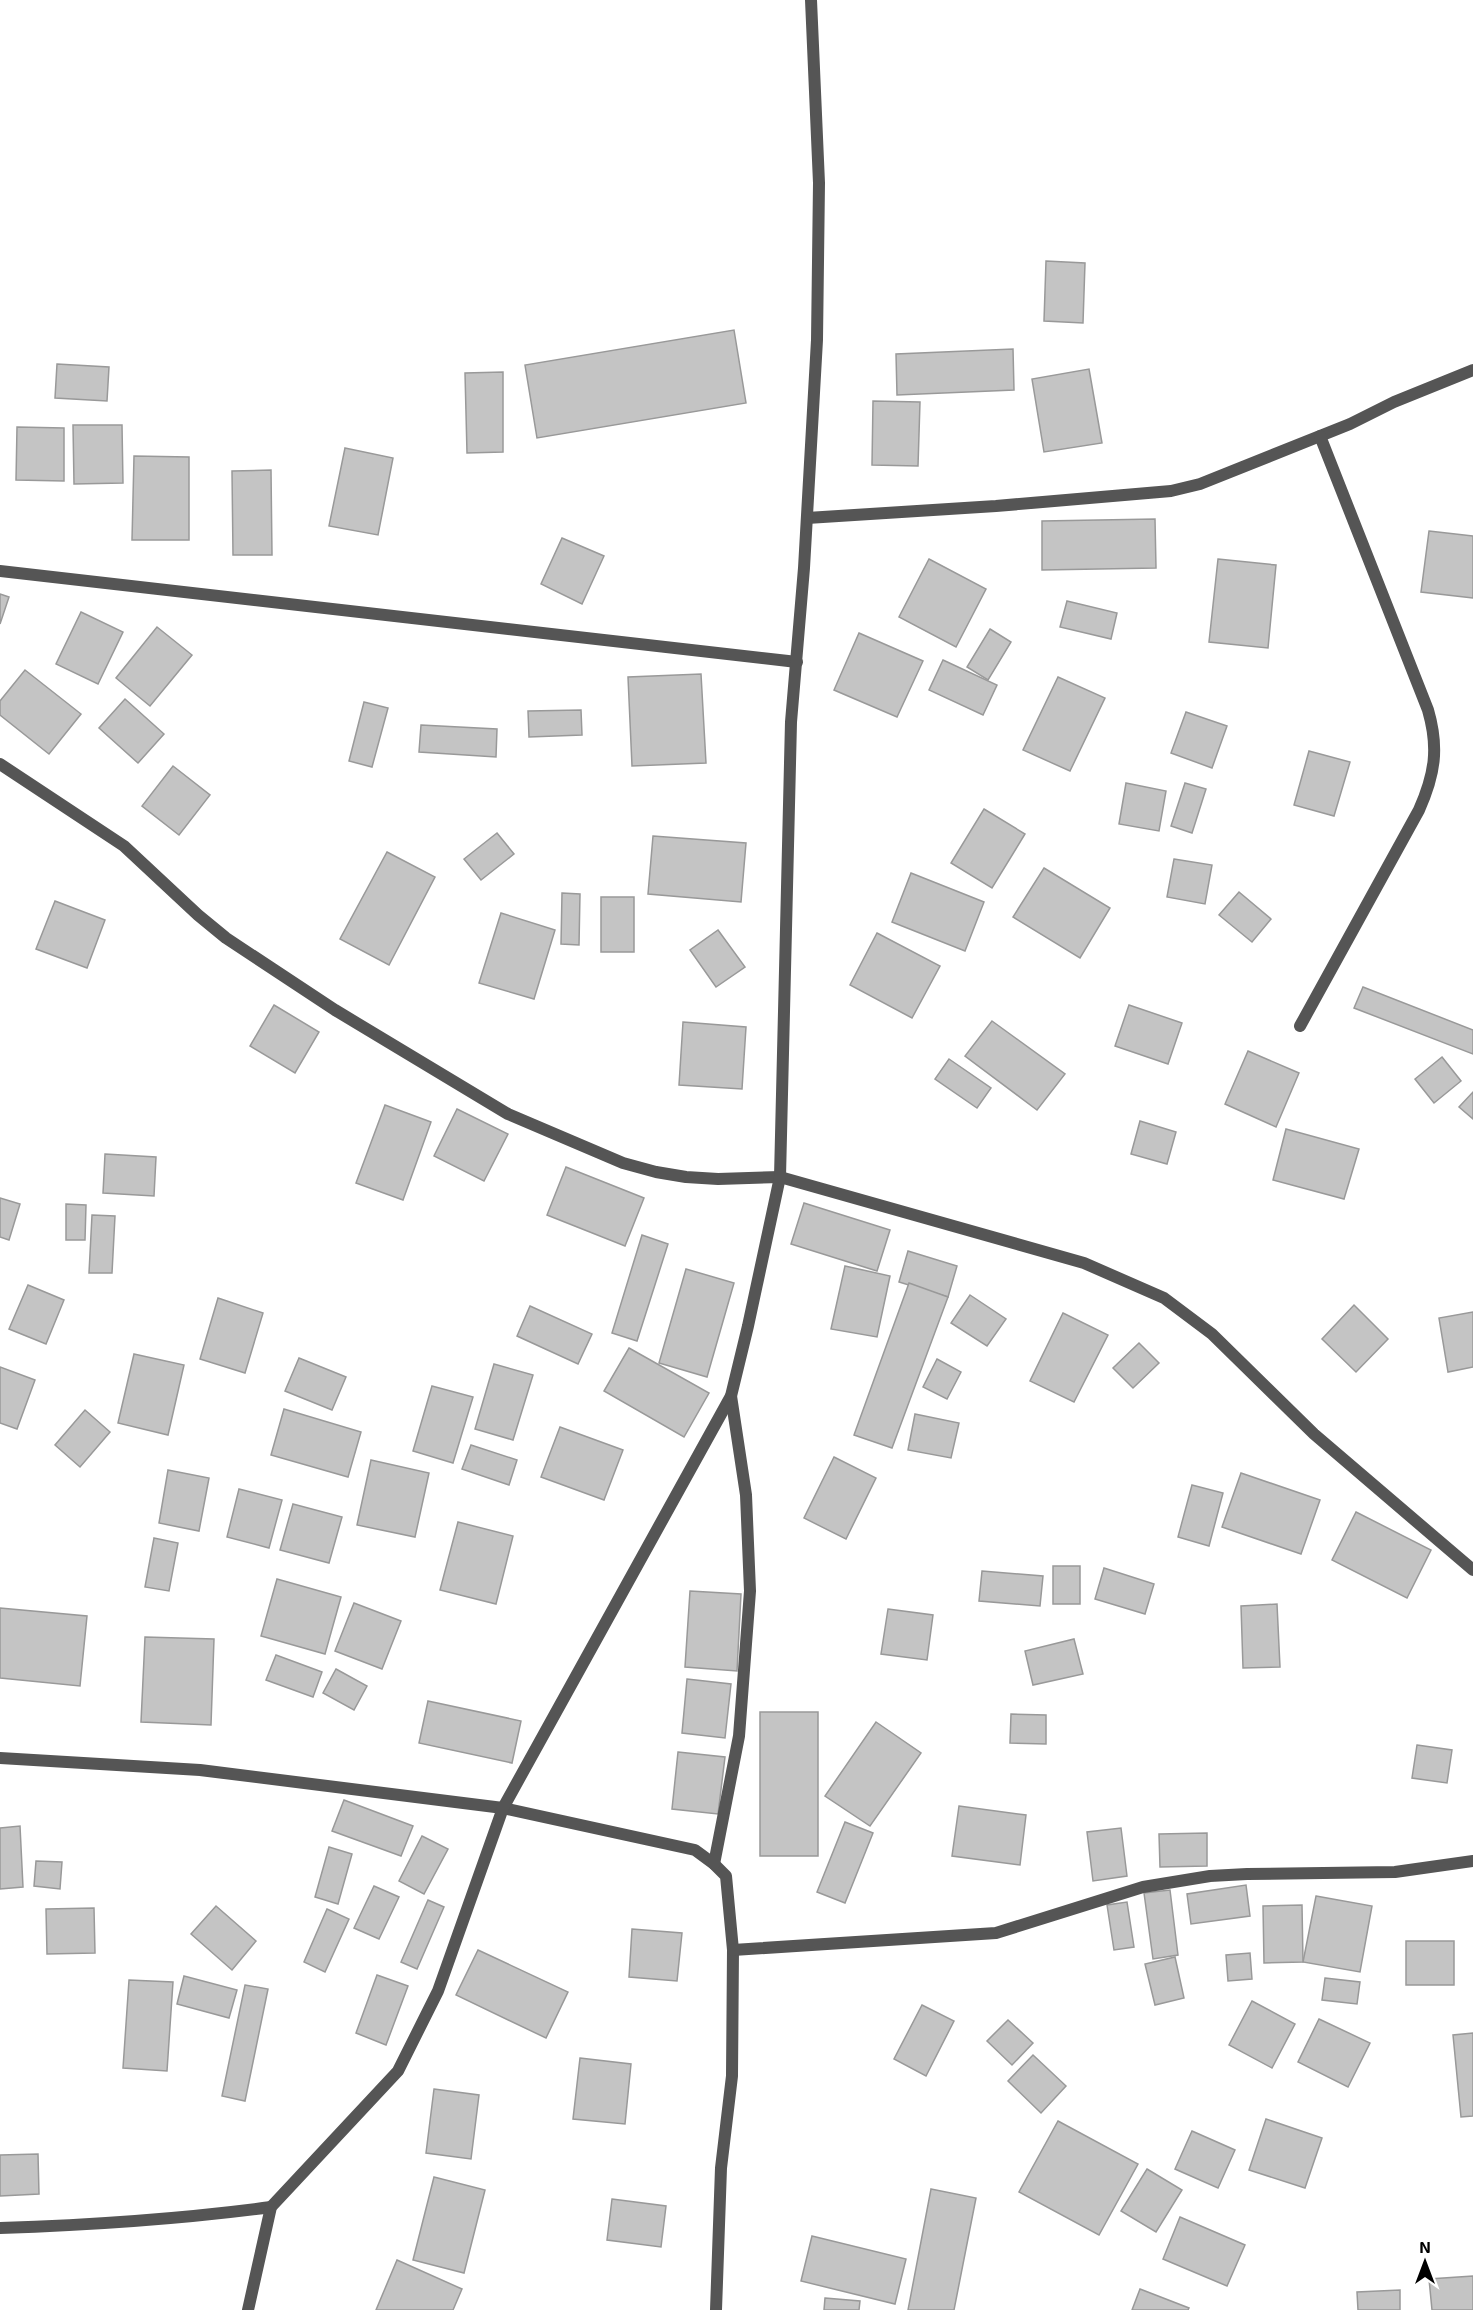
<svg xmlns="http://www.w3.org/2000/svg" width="1473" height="2310" font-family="'Exo 2',sans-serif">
	<rect width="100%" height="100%" fill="#fff"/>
	<!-- building -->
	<g fill="#c4c4c4" stroke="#999" stroke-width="1.5">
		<path d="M1046,261L1085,263L1083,323L1044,321Z"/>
		<path d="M734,330L746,403L537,438L525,365Z"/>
		<path d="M1013,349L1014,390L897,395L896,354Z"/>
		<path d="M57,364L109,367L107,401L55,398Z"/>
		<path d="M1089,369L1102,443L1044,452L1032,379Z"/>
		<path d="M503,372V452L467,453L465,373Z"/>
		<path d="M873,401L920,402L918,466L872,465Z"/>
		<path d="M73,425H122L123,483L74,484Z"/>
		<path d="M17,427L64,428V481L16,480Z"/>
		<path d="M345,448L393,458L378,535L329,526Z"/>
		<path d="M134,456L189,457V540H132Z"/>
		<path d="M271,470L272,555H233L232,471Z"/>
		<path d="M1155,519L1156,568L1042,570V521Z"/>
		<path d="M1429,531L1473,536V598L1421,592Z"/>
		<path d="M562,538L604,556L582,604L541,584Z"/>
		<path d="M929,559L986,589L956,647L899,617Z"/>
		<path d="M1218,559L1276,565L1268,648L1209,642Z"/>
		<path d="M0,594L9,597L0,624Z"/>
		<path d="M1067,601L1117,613L1111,639L1060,627Z"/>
		<path d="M81,612L123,632L98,684L56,664Z"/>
		<path d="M157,627L192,655L150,706L116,678Z"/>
		<path d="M990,629L1011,642L988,680L967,667Z"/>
		<path d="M859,633L923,661L897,717L834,690Z"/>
		<path d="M943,660L997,685L983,715L929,690Z"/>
		<path d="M25,670L81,714L49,754L0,715V701Z"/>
		<path d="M701,674L706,763L632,766L628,677Z"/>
		<path d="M1058,677L1105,698L1070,771L1023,750Z"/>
		<path d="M125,699L164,734L138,763L99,728Z"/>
		<path d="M364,702L388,708L372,767L349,761Z"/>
		<path d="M581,710L582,735L529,737L528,711Z"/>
		<path d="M1186,712L1227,726L1212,768L1171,753Z"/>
		<path d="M421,725L497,729L496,757L419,752Z"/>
		<path d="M1309,751L1350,762L1334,816L1294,805Z"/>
		<path d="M173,766L210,795L179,835L142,806Z"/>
		<path d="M1126,783L1166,791L1159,831L1119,824Z"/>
		<path d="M1185,783L1206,789L1192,833L1171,826Z"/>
		<path d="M984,809L1025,834L992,888L951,863Z"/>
		<path d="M497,833L514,854L481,880L464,859Z"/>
		<path d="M653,836L746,843L741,902L648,894Z"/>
		<path d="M387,852L435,877L389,965L340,939Z"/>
		<path d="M1174,859L1212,865L1205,904L1167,897Z"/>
		<path d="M1044,868L1110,908L1080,958L1013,917Z"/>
		<path d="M911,873L984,902L965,951L892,922Z"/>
		<path d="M1239,892L1271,919L1252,942L1219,915Z"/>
		<path d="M562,893L580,894L579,945L561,944Z"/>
		<rect x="601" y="897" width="33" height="55"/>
		<path d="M55,901L105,920L87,968L36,949Z"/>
		<path d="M501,913L555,930L534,999L479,983Z"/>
		<path d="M718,930L745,967L716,987L690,950Z"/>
		<path d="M877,933L940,966L912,1018L850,985Z"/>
		<path d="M1363,987L1473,1030V1054L1354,1008Z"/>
		<path d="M274,1005L319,1032L295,1073L250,1046Z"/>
		<path d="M1129,1005L1182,1023L1168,1064L1115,1046Z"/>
		<path d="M992,1021L1065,1074L1037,1110L965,1056Z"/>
		<path d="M683,1022L746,1027L742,1089L679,1085Z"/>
		<path d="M1248,1051L1299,1073L1276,1127L1225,1104Z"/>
		<path d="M1442,1057L1461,1081L1434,1103L1415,1079Z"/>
		<path d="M949,1059L991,1088L977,1108L935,1079Z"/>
		<path d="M1473,1092V1119L1459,1107Z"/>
		<path d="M385,1105L431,1122L403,1200L356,1183Z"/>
		<path d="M457,1109L508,1134L484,1181L434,1156Z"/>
		<path d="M1140,1121L1176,1132L1167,1164L1131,1154Z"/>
		<path d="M1286,1129L1359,1149L1344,1199L1273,1180Z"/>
		<path d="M105,1154L156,1157L154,1196L103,1193Z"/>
		<path d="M566,1167L644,1198L625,1246L547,1215Z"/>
		<path d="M0,1198L20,1204L9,1240L0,1237Z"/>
		<path d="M804,1203L890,1230L877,1271L791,1244Z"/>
		<path d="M66,1204L86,1205L85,1240H66Z"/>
		<path d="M92,1215L115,1216L112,1273H89Z"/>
		<path d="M642,1235L668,1244L637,1341L612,1333Z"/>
		<path d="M908,1251L957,1266L948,1297L899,1282Z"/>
		<path d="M845,1266L890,1276L877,1337L831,1329Z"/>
		<path d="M686,1269L734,1283L707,1377L659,1363Z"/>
		<path d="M909,1283L948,1297L892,1448L854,1435Z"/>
		<path d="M28,1285L64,1300L46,1344L9,1329Z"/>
		<path d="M970,1295L1006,1319L987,1346L951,1323Z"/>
		<path d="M218,1298L263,1313L245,1373L200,1359Z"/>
		<path d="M1354,1305L1388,1339L1356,1372L1322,1339Z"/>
		<path d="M530,1306L592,1334L578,1364L517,1336Z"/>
		<path d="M1473,1312V1367L1448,1372L1439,1318Z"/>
		<path d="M1063,1313L1108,1335L1074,1402L1030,1381Z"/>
		<path d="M1139,1343L1159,1363L1133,1388L1113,1368Z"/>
		<path d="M629,1348L709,1393L684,1437L604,1391Z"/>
		<path d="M134,1354L184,1365L168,1435L118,1423Z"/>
		<path d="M299,1358L346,1377L332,1410L285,1391Z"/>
		<path d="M937,1359L961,1372L947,1399L923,1387Z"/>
		<path d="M494,1364L533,1375L513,1440L475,1429Z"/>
		<path d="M0,1367L35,1380L17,1429L0,1423Z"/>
		<path d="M432,1386L473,1397L453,1463L413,1451Z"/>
		<path d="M284,1409L361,1432L348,1477L271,1455Z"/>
		<path d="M85,1410L110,1432L80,1467L55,1445Z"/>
		<path d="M915,1414L959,1423L951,1458L908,1450Z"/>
		<path d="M560,1427L623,1450L604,1500L541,1477Z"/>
		<path d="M471,1445L517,1460L509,1485L462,1469Z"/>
		<path d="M834,1457L876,1478L846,1539L804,1518Z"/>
		<path d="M371,1460L429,1473L415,1537L357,1525Z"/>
		<path d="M168,1470L209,1478L199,1531L159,1523Z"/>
		<path d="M1241,1473L1320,1500L1301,1554L1222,1527Z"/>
		<path d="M1192,1485L1223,1493L1209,1546L1178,1537Z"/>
		<path d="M239,1489L282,1500L269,1548L227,1537Z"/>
		<path d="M293,1504L342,1517L329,1563L280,1550Z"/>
		<path d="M1356,1512L1431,1550L1407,1598L1332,1560Z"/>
		<path d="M458,1522L513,1536L496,1604L440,1590Z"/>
		<path d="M154,1538L178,1543L169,1591L145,1587Z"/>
		<rect x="1053" y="1566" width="27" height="38"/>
		<path d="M1104,1568L1154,1584L1145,1614L1095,1599Z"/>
		<path d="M982,1571L1043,1576L1040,1606L979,1601Z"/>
		<path d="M277,1579L341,1597L325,1654L261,1636Z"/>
		<path d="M690,1591L741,1594L737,1671L685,1667Z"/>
		<path d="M354,1603L401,1621L382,1669L335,1651Z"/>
		<path d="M1277,1604L1280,1667L1243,1668L1241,1606Z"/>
		<path d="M0,1608L87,1616L80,1686L0,1678Z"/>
		<path d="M888,1609L933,1615L927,1660L881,1654Z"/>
		<path d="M145,1637L214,1639L211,1725L141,1722Z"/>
		<path d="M1074,1639L1083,1674L1033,1685L1025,1651Z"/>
		<path d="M276,1655L322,1672L313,1697L266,1680Z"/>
		<path d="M336,1669L367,1686L354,1710L323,1693Z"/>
		<path d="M687,1679L731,1684L725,1738L682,1733Z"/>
		<path d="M428,1701L521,1721L512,1763L419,1743Z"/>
		<rect x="760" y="1712" width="58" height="144"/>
		<path d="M1011,1714L1046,1715V1744L1010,1743Z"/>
		<path d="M876,1722L921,1753L870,1826L825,1796Z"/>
		<path d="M1417,1745L1452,1750L1447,1783L1412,1778Z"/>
		<path d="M678,1752L725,1757L718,1814L672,1809Z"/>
		<path d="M344,1800L413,1826L401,1856L332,1831Z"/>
		<path d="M959,1806L1026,1815L1020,1865L952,1856Z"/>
		<path d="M845,1822L873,1833L845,1903L817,1892Z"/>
		<path d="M20,1826L23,1887L0,1889V1828Z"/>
		<path d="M1121,1828L1127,1876L1093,1881L1087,1832Z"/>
		<path d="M1207,1833V1866L1160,1867L1159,1834Z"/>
		<path d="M422,1836L448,1849L424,1894L399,1881Z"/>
		<path d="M329,1847L352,1854L338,1904L315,1897Z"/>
		<path d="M36,1861L62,1862L60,1889L34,1886Z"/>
		<path d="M1246,1885L1250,1916L1191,1924L1187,1894Z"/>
		<path d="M374,1886L399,1897L379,1939L354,1928Z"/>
		<path d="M1170,1890L1178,1955L1153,1959L1144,1893Z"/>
		<path d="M1316,1896L1372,1906L1360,1972L1303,1962Z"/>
		<path d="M428,1900L444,1907L417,1969L401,1962Z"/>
		<path d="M1127,1902L1134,1947L1114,1950L1107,1905Z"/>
		<path d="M1302,1905L1303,1962L1264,1963L1263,1906Z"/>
		<path d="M216,1906L256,1941L232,1970L191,1934Z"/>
		<path d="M94,1908L95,1953L47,1954L46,1909Z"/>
		<path d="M327,1909L349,1919L325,1972L304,1962Z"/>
		<path d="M632,1929L682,1933L677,1981L629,1977Z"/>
		<rect x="1406" y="1941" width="48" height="44"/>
		<path d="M478,1950L568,1992L546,2038L456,1995Z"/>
		<path d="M1250,1953L1252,1979L1228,1981L1226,1955Z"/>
		<path d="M1175,1957L1184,1998L1155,2005L1145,1964Z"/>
		<path d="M377,1975L408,1986L386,2045L356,2033Z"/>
		<path d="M184,1976L237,1990L229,2018L177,2004Z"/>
		<path d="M1325,1978L1360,1982L1357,2004L1322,2000Z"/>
		<path d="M129,1980L173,1982L167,2071L123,2068Z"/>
		<path d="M245,1985L268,1989L245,2101L222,2096Z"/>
		<path d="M1252,2001L1295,2024L1272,2068L1229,2045Z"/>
		<path d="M922,2005L954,2021L926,2076L894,2059Z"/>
		<path d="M1319,2019L1370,2043L1348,2087L1298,2062Z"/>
		<path d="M1008,2020L1033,2043L1012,2065L987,2041Z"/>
		<path d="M1473,2033V2116L1461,2117L1453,2035Z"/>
		<path d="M1033,2055L1066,2086L1041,2113L1008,2081Z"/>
		<path d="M580,2058L631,2064L625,2124L573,2119Z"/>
		<path d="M434,2089L479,2095L471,2159L426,2153Z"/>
		<path d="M1266,2119L1322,2138L1305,2188L1249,2170Z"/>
		<path d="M1058,2121L1138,2164L1099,2235L1019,2192Z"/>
		<path d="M1192,2131L1235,2150L1218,2188L1175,2169Z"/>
		<path d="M38,2154L39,2194L0,2196V2155Z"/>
		<path d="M1147,2169L1182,2190L1156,2232L1121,2211Z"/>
		<path d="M434,2177L485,2190L464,2273L413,2260Z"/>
		<path d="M931,2189L976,2198L954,2310H908Z"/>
		<path d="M612,2199L666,2206L661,2247L607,2240Z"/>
		<path d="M1180,2217L1245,2245L1227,2286L1163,2259Z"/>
		<path d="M812,2236L906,2259L895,2304L801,2281Z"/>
		<path d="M397,2260L462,2289L453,2310H376Z"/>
		<path d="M1473,2276V2310H1432L1429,2279Z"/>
		<path d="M1140,2289L1189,2308L1188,2310H1132Z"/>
		<path d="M1400,2290V2310H1358L1357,2292Z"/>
		<path d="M825,2298L860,2301L859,2310H824Z"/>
	</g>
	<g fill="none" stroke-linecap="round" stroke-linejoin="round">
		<!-- minor -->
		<g stroke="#555" stroke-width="12">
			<path d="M807,518L996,506L1171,491L1200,484L1350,424L1394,402L1473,370"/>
			<path d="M0,571L797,662"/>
			<path d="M0,764L124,846L198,915L226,938L335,1010L508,1114L623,1163L656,1172L686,1177L718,1179L780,1177L1084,1263L1164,1298L1212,1334L1314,1434L1473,1570"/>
			<path d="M1300,1026L1419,810C1435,774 1439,748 1428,710L1320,436"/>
			<path d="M0,1758L200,1770L503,1808L695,1850L714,1864L726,1876L733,1950L732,2076L721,2168L716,2310"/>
			<path d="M714,1864L739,1736L750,1591L746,1495L731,1396"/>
			<path d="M733,1950L996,1933L1143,1887L1210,1876L1247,1874L1395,1872L1473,1861"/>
			<path d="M0,2228C91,2225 181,2219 271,2207"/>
			<path d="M248,2310L271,2207L398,2071L438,1991L503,1808L731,1396L748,1326L780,1177L791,722L804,568L817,340L819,183L811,0"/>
		</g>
	</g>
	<!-- north arrow -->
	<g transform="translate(1425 2262)" stroke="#ffffff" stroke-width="4.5" paint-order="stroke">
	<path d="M0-4.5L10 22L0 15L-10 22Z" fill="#000000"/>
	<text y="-9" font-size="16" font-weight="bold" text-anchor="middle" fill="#000000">N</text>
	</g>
</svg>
